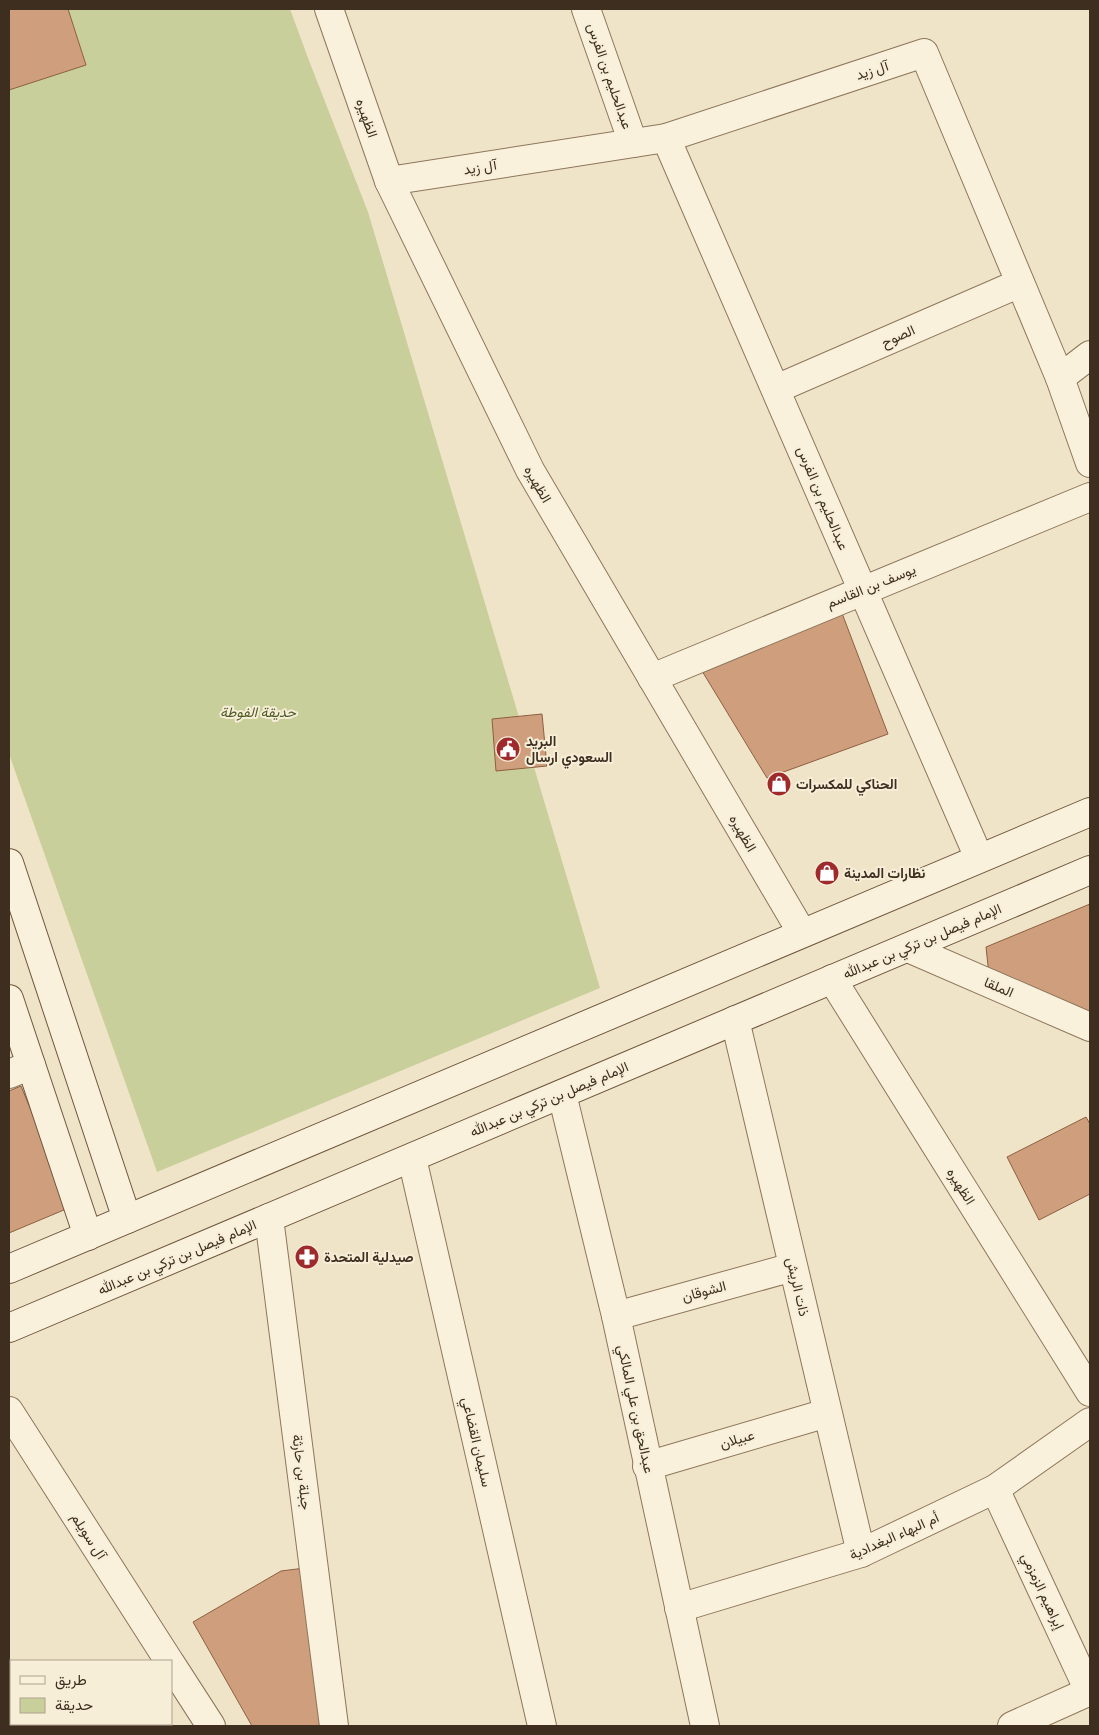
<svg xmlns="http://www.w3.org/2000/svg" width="1099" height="1735" font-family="'Times New Roman',Vazirmatn,serif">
	<rect width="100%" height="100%" fill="#f0e4c8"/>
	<!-- green -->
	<path fill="#c9cf9b" d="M9,9H290L308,58L368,212L600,988L157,1172L9,754Z"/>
	<!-- building -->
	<g fill="#cf9f7d" stroke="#8d5f41">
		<path d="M9,9H68L86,65L9,90Z"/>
		<path d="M840,608L888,734L767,778L699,666Z"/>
		<path d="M542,714L547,766L496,771L492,719Z"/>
		<path d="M1090,904V1017L989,975L986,947Z"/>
		<path d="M21,1086L71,1207L9,1233V1091Z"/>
		<path d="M1086,1117L1090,1124V1194L1039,1220L1007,1157Z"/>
		<path d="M305,1568L331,1726H252L193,1622L281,1571Z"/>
	</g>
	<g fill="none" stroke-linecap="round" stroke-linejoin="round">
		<defs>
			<g id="street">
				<path d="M329,9L389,181L530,470L802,933"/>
				<path d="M586,9L633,143"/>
				<path d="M666,138L979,858"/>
				<path d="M389,181L666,138L924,53L1060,378L1090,463"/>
				<path d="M1060,378L1090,355"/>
				<path d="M776,389L1020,283"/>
				<path d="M652,678L1090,497"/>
				<path d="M908,948L1090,1027"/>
				<path d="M832,979L1090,1392"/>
				<path d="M735,1020L861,1553"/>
				<path d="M9,1074L31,1065"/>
				<path d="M562,1094L616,1316L705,1726"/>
				<path d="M412,1158L542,1726"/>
				<path d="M269,1218L334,1726"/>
				<path d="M616,1316L793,1267"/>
				<path d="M9,1411L169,1661"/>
				<path d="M647,1466L827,1413"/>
				<path d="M995,1489L1090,1693"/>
				<path d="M679,1608L861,1553L995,1489L1090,1422"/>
				<path d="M171,1664L211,1726"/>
				<path d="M1012,1726L1090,1691"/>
			</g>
			<g id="secondary">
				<path d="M9,863L127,1219"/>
				<path d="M9,999L88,1236"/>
				<path d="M9,1269L1090,812"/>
				<path d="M9,1328L1090,870"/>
			</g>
		</defs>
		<!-- street casing -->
		<use href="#street" stroke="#8d765c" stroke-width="30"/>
		<!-- secondary casing -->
		<use href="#secondary" stroke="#6f573f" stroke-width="30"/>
		<!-- street -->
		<use href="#street" stroke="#faf1dc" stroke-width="28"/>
		<!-- secondary -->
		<use href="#secondary" stroke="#faf1dc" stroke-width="28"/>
	</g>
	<!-- icons -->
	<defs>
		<symbol id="civic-disc" viewBox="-11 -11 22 22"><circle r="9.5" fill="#9e2a2b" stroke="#f7eed8"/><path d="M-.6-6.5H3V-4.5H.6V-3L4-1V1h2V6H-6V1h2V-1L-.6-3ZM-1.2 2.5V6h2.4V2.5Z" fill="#fff"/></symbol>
		<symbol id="shop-disc" viewBox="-11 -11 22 22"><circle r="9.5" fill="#9e2a2b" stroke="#f7eed8"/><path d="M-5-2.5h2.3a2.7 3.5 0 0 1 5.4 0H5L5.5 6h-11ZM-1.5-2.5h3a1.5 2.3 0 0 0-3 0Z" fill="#fff"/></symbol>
		<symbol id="pharmacy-disc" viewBox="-11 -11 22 22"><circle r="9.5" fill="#9e2a2b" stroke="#f7eed8"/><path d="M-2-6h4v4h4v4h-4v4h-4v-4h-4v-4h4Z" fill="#fff"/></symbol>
	</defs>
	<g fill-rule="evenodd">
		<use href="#civic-disc" x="494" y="735" width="28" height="28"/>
		<use href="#shop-disc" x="765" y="770" width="28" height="28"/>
		<use href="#shop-disc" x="813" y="859" width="28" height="28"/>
		<use href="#pharmacy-disc" x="293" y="1243" width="28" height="28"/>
	</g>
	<g text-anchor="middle" stroke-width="4" stroke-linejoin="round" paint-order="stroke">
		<!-- street labels -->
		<g font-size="14" fill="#3d2e20" stroke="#f7eed8">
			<text transform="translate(872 70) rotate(-18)" y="5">آل زيد</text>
			<text transform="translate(610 76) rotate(71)" y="5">عبدالحليم بن الفرس</text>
			<text transform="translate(367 118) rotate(71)" y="5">الظهيره</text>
			<text transform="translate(480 167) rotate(-9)" y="5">آل زيد</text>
			<text transform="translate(898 336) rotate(-24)" y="5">الصوح</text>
			<text transform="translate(538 484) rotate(60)" y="5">الظهيره</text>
			<text transform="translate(823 498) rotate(67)" y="5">عبدالحليم بن الفرس</text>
			<text transform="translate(871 586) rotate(-22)" y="5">يوسف بن القاسم</text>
			<text transform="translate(743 833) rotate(60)" y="5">الظهيره</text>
			<text transform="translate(922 941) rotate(-23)" y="5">الإمام فيصل بن تركي بن عبدالله</text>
			<text transform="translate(999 987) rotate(23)" y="5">الملقا</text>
			<text transform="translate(549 1099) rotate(-23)" y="5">الإمام فيصل بن تركي بن عبدالله</text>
			<text transform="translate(961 1186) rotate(58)" y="5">الظهيره</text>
			<text transform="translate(177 1257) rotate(-23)" y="5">الإمام فيصل بن تركي بن عبدالله</text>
			<text transform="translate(798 1287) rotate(77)" y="5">ذات الريش</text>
			<text transform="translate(704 1291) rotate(-15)" y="5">الشوقان</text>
			<text transform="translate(636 1409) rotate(78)" y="5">عبدالحق بن علي المالكي</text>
			<text transform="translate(737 1439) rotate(-16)" y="5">عبيلان</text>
			<text transform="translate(477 1442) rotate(77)" y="5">سليمان القضاعي</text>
			<text transform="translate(302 1472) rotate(83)" y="5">جبلة بن حارثة</text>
			<text transform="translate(89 1536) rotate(57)" y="5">آل سويلم</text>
			<text transform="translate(894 1536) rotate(-24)" y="5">أم البهاء البغدادية</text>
			<text transform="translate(1043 1591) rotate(65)" y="5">إبراهيم الزمزمي</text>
		</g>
		<!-- park labels -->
		<g font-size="14" font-style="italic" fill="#4d5a26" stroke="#f7eed8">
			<text x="258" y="717">حديقة الفوطة</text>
		</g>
		<!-- poi labels -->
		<g font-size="14" font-weight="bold" fill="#3d2e20" stroke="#f7eed8" text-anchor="start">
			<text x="526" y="746">البريد<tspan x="526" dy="16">السعودي ارسال</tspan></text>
			<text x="796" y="789">الحناكي للمكسرات</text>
			<text x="844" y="878">نظارات المدينة</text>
			<text x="324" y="1262">صيدلية المتحدة</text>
		</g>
	</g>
	<!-- border -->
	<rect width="1099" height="1735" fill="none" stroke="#3d2e20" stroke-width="20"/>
	<!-- legend -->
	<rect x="10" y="1660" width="162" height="65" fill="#f7eed8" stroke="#ada18e"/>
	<rect x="20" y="1676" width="25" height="8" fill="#faf1dc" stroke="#ada18e"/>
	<text x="55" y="1685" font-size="15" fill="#3d2e20">طريق</text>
	<rect x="20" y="1698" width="25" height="15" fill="#c9cf9b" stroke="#ada18e"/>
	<text x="55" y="1710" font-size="15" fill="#3d2e20">حديقة</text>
</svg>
